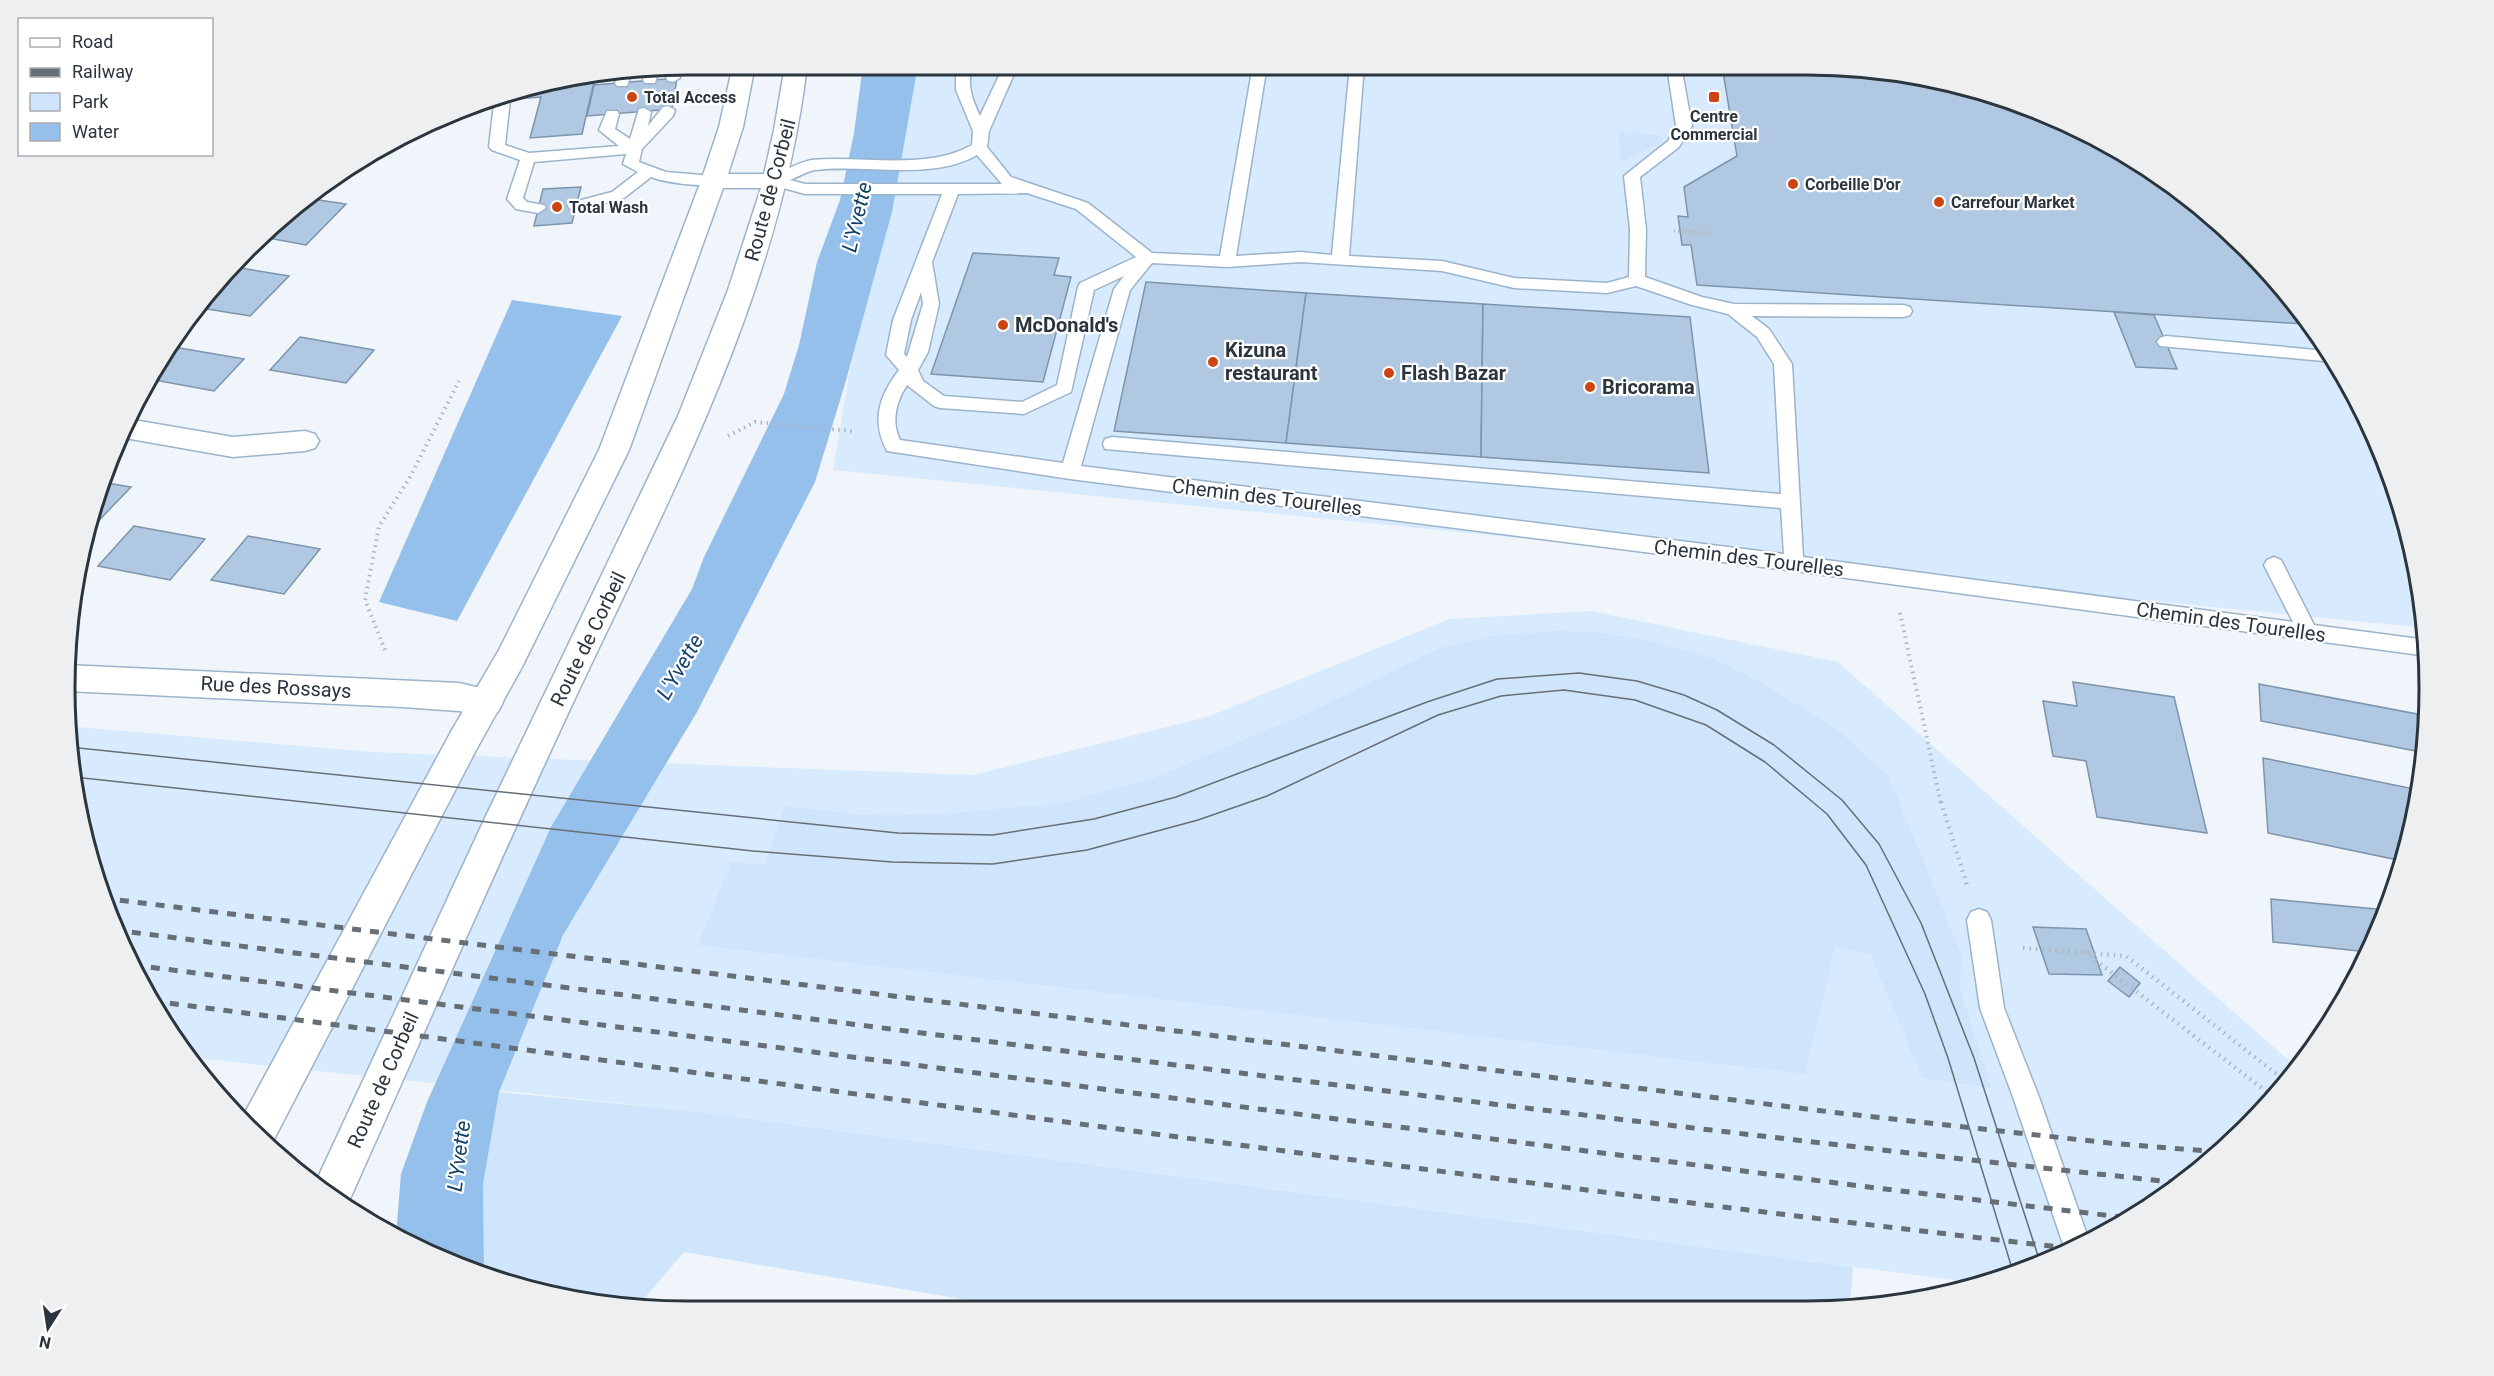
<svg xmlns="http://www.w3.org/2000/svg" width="2494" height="1376" font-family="Roboto,sans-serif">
	<rect width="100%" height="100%" fill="#eff5fa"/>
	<!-- built -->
	<g fill="#d8ebfe">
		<path d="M901,65L1846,66L1968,86L2117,148L2217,219L2300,308L2365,412L2408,526L2425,628L833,470Z"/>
		<path d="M1591,611L1838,662L2295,1066L2247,1129L2152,1207L2007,1278L1982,1284L692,1111L187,1057L169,1034L112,927L86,849L66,729V726L372,752L973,775L1207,717L1449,619Z"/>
	</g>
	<!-- green -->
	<g fill="#cee5fb">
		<path d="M1618,132L1661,135L1663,142L1621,162Z"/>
		<path d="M1554,631L1597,632L1659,643L1714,659L1760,682L1838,730L1889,777L1963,958L1959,984L1991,1088L1922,1078L1871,955L1835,946L1805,1074L698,945L731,862L764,865L785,806L859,815L943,814L1063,803L1154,778L1310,712L1440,648L1491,636Z"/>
		<path d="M499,1092L692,1111L1853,1267L1850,1306L1021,1309L684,1252L636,1308L526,1290L484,1273L483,1184Z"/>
	</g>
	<!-- water -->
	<g fill="#94c0eb">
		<path d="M863,65H918L892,212L845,384L815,482L697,712L563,935L499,1092L483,1184L484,1273L396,1236L401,1174L427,1102L551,827L692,589L704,557L784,394L799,345L817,262L840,200L854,133Z"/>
		<path d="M512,300L622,316L457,621L379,602Z"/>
	</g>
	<!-- building -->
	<g fill="#b0c8e1" stroke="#7d94ab" stroke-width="1.5">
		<path d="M1722,66H1846L1968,86L2117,148L2217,219L2290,297L2304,324L1697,285L1691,245H1682L1678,216L1688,217L1684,187L1737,156Z"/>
		<path d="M596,73L582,134L530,138L541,97L517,99L520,89L567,76Z"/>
		<path d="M677,78L672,109L587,116L594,85Z"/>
		<path d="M581,187L572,223L534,226L543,189Z"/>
		<path d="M305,198L346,204L306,245L268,238Z"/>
		<path d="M973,253L1059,258L1054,275L1071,277L1043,382L931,374Z"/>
		<path d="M241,268L289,276L250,316L201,308Z"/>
		<path d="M1146,282L1306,293L1286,443L1114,431Z"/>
		<path d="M1306,293L1483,304L1481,457L1286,443Z"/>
		<path d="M1483,304L1690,317L1709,473L1481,457Z"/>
		<path d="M2114,312L2154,315L2177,369L2136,367Z"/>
		<path d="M300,337L374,350L346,383L270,370Z"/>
		<path d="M168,346L244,359L214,391L149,379Z"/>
		<path d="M101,482L131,487L84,536L86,527Z"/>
		<path d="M134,526L205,539L170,580L98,566Z"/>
		<path d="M248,536L320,549L284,594L211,580Z"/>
		<path d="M2073,682L2174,697L2207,833L2097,817L2086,761L2053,756L2043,701L2077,706Z"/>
		<path d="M2259,684L2417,714L2421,752L2261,721Z"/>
		<path d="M2263,758L2419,790L2403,861L2268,833Z"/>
		<path d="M2271,899L2386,910L2368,952L2273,942Z"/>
		<path d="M2033,927L2086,929L2102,975L2049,974Z"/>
		<path d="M2120,967L2140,983L2129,997L2108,981Z"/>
	</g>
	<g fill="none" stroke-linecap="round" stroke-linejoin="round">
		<defs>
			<g id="lane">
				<path d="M959,65H973C966,83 972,99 980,116L1004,65H1018L989,131L987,147L1011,177L1088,203L1152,253L1220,256L1253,65H1267L1236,256L1301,252L1332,255L1350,65H1364L1349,256L1442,261L1514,278L1607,283L1629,277L1630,229L1624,176L1668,141L1676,126L1667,66H1681L1692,126L1679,147L1640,177L1646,229L1645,277L1702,297L1734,304L1904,305L1910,307L1912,311L1910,315L1904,317L1752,316L1769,329L1792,364L1803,557L2293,622L2264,565L2267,560L2274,557L2281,560L2314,625L2427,640L2428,656L1794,571L1070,479L887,451C871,421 879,396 899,370L886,355L893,320L942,194H805L769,184L767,181L769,178C783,172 798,162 812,160C862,155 927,171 972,145L973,131L956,90V73ZM977,155L1002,184H805L790,180C798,177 807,171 816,170C865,164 933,181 977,155ZM1027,193L1076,209L1136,257L1080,283L1078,287L1057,385L1022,402L944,396L923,381L918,370L928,352L939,304L932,262L958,194ZM1301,262L1442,271L1514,288L1607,293L1636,286L1692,305L1728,314L1757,337L1774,364L1781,494L1112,437L1105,439L1103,444L1105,449L1781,508L1784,554L1081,466L1130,290L1152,263L1227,267ZM1124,276L1114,289L1063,463L900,440C891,421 896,402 907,385L934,406L940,408L1024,414L1071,392L1094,290ZM921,292L923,304L907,357L904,354L911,320Z"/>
				<path d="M675,66L680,78L673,82L668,81L661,67Z"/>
				<path d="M660,67L655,83H645L643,80L646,69Z"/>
				<path d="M633,70L627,86H617L615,83L620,71Z"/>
				<path d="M511,91L505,145L529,153L619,146L599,130L607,111H617L619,114L615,129L630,139L639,109L644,108L651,112L648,126L663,107L668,106L675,110L673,116L642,149L639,162L666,172L713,176L721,181C713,190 663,182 651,177L624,198L576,211L570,209L568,206L570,203L612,192L638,172L623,164L626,154L534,162L523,198L527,202L544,205L546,208L538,213L516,209L507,199L520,160L492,150L489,147L494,104L497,95Z"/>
				<path d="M2166,336L2327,351L2334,362L2160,346L2157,342L2160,338Z"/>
				<path d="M1979,909L1987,912L1991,920L2004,1008L2039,1097L2088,1238L2065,1250L2013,1097L1980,1008L1967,920L1971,912Z"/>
			</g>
			<g id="street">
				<path d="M128,419L233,437L305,431L315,434L319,441L315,448L305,451L233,457L119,437Z"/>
				<path d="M66,665L459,683L498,692L503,702L498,712L486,716L459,711L402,707L66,691Z"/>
			</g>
			<path id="secondary" d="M733,65H755L743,127L728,174H764L774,130L785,65H807C781,289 673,491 578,692C498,863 423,1036 346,1208L314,1186L485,818L678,416L728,290L761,188H723L629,450L522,667L476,750L270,1147L241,1120L452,730L499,650L599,450L701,181L719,127Z"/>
		</defs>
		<!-- lane casing -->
		<use href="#lane" stroke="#9bb3cb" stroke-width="3"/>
		<!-- street casing -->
		<use href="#street" stroke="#9bb3cb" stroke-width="3"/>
		<!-- secondary casing -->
		<use href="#secondary" stroke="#9bb3cb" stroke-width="3"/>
		<!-- path-far2 -->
		<path stroke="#afb7bd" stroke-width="3" stroke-dasharray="1 3" stroke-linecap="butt" d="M1674,231L1714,233"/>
		<!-- path-far1 -->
		<g stroke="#afb7bd" stroke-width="4" stroke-dasharray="1.5 4.5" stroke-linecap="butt">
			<path d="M728,436L755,422L852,431"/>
			<path d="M1900,613L1941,804"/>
			<path d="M385,650L365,600L379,526L409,479L459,381"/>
		</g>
		<!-- path -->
		<g stroke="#afb7bd" stroke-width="4.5" stroke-dasharray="1.5 5" stroke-linecap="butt">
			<path d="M1941,802L1967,885"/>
			<path d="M2023,948L2126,956L2284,1080"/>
			<path d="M2085,952L2272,1096"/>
		</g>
		<!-- lane -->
		<use href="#lane" fill="#fff" fill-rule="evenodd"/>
		<!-- street -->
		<use href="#street" fill="#fff" fill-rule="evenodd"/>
		<!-- secondary -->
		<use href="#secondary" fill="#fff" fill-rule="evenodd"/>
		<!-- tram -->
		<g stroke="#666e76" stroke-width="1.5">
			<path d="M69,747L898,833L993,835L1094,819L1176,797L1427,702L1497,679L1579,673L1637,681L1684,695L1717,710L1774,745L1842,800L1879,844L1921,923L1974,1058L2040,1262"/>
			<path d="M74,777L753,851L892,862L993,864L1087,850L1198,820L1267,796L1438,715L1501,696L1564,690L1635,700L1706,725L1765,762L1827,814L1866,865L1925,994L1948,1058L2014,1275"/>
		</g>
		<!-- rail -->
		<g stroke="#666e76" stroke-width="5" stroke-dasharray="9 9" stroke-linecap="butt">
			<path d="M102,898L1839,1113L2109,1143L2219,1152"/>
			<path d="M114,930C803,1017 1491,1109 2181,1183"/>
			<path d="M133,965L1876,1188L2130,1218"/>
			<path d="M152,1001C791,1083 1428,1175 2068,1248"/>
		</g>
	</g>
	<!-- markers -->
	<g fill="#cc4412" stroke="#fff" stroke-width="2">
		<circle cx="632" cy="97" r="6"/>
		<rect x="1708" y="91" width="12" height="12" rx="3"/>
		<circle cx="1793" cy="184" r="6"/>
		<circle cx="1939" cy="202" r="6"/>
		<circle cx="557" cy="207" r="6"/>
		<circle cx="1003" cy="325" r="6"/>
		<circle cx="1213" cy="362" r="6"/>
		<circle cx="1389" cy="373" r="6"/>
		<circle cx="1590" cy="387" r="6"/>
	</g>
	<g text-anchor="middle" stroke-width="4.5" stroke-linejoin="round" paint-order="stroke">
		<!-- far-poi labels -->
		<g font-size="16" font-weight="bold" fill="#2b353e" stroke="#fff" text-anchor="start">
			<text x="644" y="103">Total Access</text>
			<text x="1714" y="122" text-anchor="middle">Centre<tspan x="1714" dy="18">Commercial</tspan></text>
			<text x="1805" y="190">Corbeille D'or</text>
			<text x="1951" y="208">Carrefour Market</text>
			<text x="569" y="213">Total Wash</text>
		</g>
		<!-- street labels -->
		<g font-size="20" fill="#2b353e" stroke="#fff">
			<text transform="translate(770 190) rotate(-75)" y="7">Route de Corbeil</text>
			<text transform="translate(1267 497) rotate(7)" y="7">Chemin des Tourelles</text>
			<text transform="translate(1749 558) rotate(7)" y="7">Chemin des Tourelles</text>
			<text transform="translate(2231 622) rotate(8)" y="7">Chemin des Tourelles</text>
			<text transform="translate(588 639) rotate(-64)" y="7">Route de Corbeil</text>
			<text transform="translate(276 687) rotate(3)" y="7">Rue des Rossays</text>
			<text transform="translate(383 1080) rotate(-66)" y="7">Route de Corbeil</text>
		</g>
		<!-- poi labels -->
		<g font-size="20" font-weight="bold" fill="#2b353e" stroke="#fff" text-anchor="start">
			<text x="1015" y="332">McDonald's</text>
			<text x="1225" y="357">Kizuna<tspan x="1225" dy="23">restaurant</tspan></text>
			<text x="1401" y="380">Flash Bazar</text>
			<text x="1602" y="394">Bricorama</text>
		</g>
		<!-- water labels -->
		<g font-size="21" font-style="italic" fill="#11426a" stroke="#fff">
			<text transform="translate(857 217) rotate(-77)" y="7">L'Yvette</text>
			<text transform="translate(680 667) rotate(-60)" y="7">L'Yvette</text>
			<text transform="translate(459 1156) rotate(-83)" y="7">L'Yvette</text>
		</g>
	</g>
	<!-- crop -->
	<path d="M0 0H2494V1376H0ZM688 75H1806A613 613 0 0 1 2419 688V688A613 613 0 0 1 1806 1301H688A613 613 0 0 1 75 688V688A613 613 0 0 1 688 75Z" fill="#eeeff0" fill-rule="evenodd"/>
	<path fill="none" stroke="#2b353e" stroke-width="3" d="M688 75H1806A613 613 0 0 1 2419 688V688A613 613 0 0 1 1806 1301H688A613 613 0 0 1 75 688V688A613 613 0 0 1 688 75Z"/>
	<!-- legend -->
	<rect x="18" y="18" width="195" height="138" fill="#ffffff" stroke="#aaaeb2" stroke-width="1.5"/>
	<rect x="30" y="38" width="30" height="9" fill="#ffffff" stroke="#aaaeb2" stroke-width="1.5"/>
	<text x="72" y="48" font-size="18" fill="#2b353e">Road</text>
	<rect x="30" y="68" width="30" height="9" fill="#666e76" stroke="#aaaeb2" stroke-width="1.5"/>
	<text x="72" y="78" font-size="18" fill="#2b353e">Railway</text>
	<rect x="30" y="93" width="30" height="18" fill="#cee5fb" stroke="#aaaeb2" stroke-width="1.5"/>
	<text x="72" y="108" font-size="18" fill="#2b353e">Park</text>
	<rect x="30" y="123" width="30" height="18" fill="#94c0eb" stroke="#aaaeb2" stroke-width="1.5"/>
	<text x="72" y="138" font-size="18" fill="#2b353e">Water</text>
	<!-- north arrow -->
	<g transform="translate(48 1328) rotate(192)" stroke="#ffffff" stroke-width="4.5" paint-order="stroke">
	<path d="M0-4.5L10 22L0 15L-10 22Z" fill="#2b353e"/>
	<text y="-9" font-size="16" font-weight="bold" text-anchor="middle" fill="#2b353e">N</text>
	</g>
</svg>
